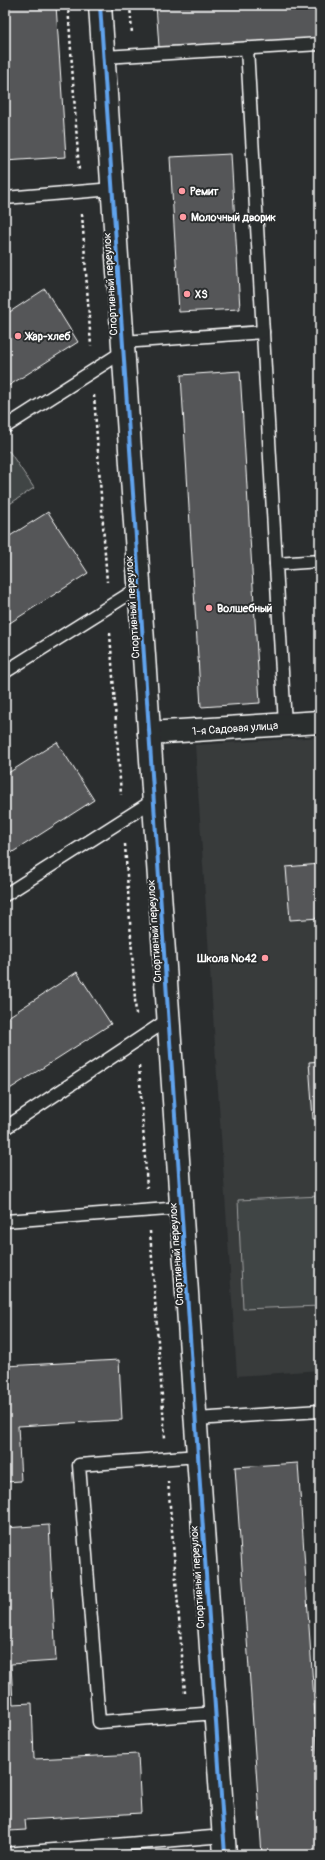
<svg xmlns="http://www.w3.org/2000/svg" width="325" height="1860" font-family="Pangolin,sans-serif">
	<rect width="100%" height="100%" fill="#2a2d2e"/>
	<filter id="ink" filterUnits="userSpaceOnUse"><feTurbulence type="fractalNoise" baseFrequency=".025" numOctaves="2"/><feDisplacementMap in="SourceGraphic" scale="8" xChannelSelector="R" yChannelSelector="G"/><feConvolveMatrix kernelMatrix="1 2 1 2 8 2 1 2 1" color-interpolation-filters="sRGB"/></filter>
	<g filter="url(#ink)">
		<!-- built -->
		<path fill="#373a3b" d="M320,737V1370L237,1376L195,745Z"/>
		<!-- green -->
		<g fill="#414445" stroke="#a0a2a2">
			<path d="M9,451L34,488L5,507V453Z"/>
			<path d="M320,1196V1306L243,1309L238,1200Z"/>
		</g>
		<!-- building -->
		<g fill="#555758" stroke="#fff">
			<path d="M5,5H56L66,157L5,161Z"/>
			<path d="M156,5H320V38L159,47Z"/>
			<path d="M231,154L240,309L179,312L170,157Z"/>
			<path d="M45,289L78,342L5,388V315Z"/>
			<path d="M240,371L260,703L201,707L181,375Z"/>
			<path d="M48,512L88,573L5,626V539Z"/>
			<path d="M318,603H320V632Z"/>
			<path d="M57,742L94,800L5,857V775Z"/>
			<path d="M320,864V918L290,920L286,867Z"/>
			<path d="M77,972L111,1024L5,1092V1019Z"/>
			<path d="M320,1061V1119H313L309,1062Z"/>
			<path d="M119,1360L122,1420L18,1426L21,1481L5,1482V1366Z"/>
			<path d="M298,1463L320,1790V1855H262L235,1467Z"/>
			<path d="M49,1525L56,1661L11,1664L13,1704L32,1703L34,1759L138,1754L141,1813L25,1820L26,1830L9,1831L5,1774V1528Z"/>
		</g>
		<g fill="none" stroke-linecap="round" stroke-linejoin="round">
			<defs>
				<g id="service">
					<path d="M247,48L285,725"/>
					<path d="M104,57L320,44"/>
					<path d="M5,198L113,189"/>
					<path d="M123,342L263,332"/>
					<path d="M5,427L124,351"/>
					<path d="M276,564L320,561"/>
					<path d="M5,672L140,587"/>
					<path d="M5,895L154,800"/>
					<path d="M5,1128L169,1019"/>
					<path d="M5,1221L182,1208"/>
					<path d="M196,1419L320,1411"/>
					<path d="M198,1456L79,1465L99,1722L216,1713"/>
					<path d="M5,1854L224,1836"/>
				</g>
				<path id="minor" d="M149,733L320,722"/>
				<path id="tertiary" d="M100,5L225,1855"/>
			</defs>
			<!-- service casing -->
			<use href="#service" stroke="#fff" stroke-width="15"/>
			<!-- minor casing -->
			<use href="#minor" stroke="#fff" stroke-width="25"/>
			<!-- tertiary casing -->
			<use href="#tertiary" stroke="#fff" stroke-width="25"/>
			<!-- path -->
			<g stroke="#fff" stroke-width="2.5" stroke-dasharray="3 3" stroke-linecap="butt">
				<path d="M68,5L79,171"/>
				<path d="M130,5L132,34"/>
				<path d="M82,214L91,346"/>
				<path d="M94,395L107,582"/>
				<path d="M110,633L121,795"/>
				<path d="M125,844L136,1015"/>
				<path d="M139,1066L147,1188"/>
				<path d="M150,1231L165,1438"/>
				<path d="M168,1481L185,1693"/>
			</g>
			<!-- service -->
			<use href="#service" stroke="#2a2d2e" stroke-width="12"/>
			<!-- minor -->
			<use href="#minor" stroke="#2a2d2e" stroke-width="22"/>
			<!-- tertiary -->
			<use href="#tertiary" stroke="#2a2d2e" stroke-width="22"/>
			<defs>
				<path id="cycleway" d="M100,5L225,1855"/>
			</defs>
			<!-- cycleway casing -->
			<use href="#cycleway" stroke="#2a2d2e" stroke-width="6"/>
			<!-- cycleway -->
			<use href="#cycleway" stroke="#60a3ed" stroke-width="4"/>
		</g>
	</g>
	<!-- markers -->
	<g fill="#ff9aa2" stroke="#2a2d2e" stroke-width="1.5">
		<circle cx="182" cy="191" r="4"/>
		<circle cx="183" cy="217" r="4"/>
		<circle cx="187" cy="294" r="4"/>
		<circle cx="18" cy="336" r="4"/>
		<circle cx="209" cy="608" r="4"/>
		<circle cx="265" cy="958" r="4"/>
	</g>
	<g text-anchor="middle" stroke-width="4" stroke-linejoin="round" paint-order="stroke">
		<!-- poi labels -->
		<g font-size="11" font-weight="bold" fill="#fff" stroke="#2a2d2e" text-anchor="start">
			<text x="190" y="195">Ремит</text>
			<text x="191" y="221">Молочный дворик</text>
			<text x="195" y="298">XS</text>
			<text x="26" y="340">Жар-хлеб</text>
			<text x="217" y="612">Волшебный</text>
			<text x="257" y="962" text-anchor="end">Школа №42</text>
		</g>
		<!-- street labels -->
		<g font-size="11" fill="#fff" stroke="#2a2d2e">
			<text transform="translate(110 284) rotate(-94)" y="4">Спортивный переулок</text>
			<text transform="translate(132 607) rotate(-94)" y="4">Спортивный переулок</text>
			<text transform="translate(235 728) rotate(-4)" y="4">1-я Садовая улица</text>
			<text transform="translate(154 931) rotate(-94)" y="4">Спортивный переулок</text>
			<text transform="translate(176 1254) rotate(-94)" y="4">Спортивный переулок</text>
			<text transform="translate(197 1577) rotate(-94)" y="4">Спортивный переулок</text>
		</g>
	</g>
	<!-- margin -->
	<rect width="325" height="1860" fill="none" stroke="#2a2d2e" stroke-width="20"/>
	<rect x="10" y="10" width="305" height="1840" fill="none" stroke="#fff" stroke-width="1.5" filter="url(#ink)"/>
</svg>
